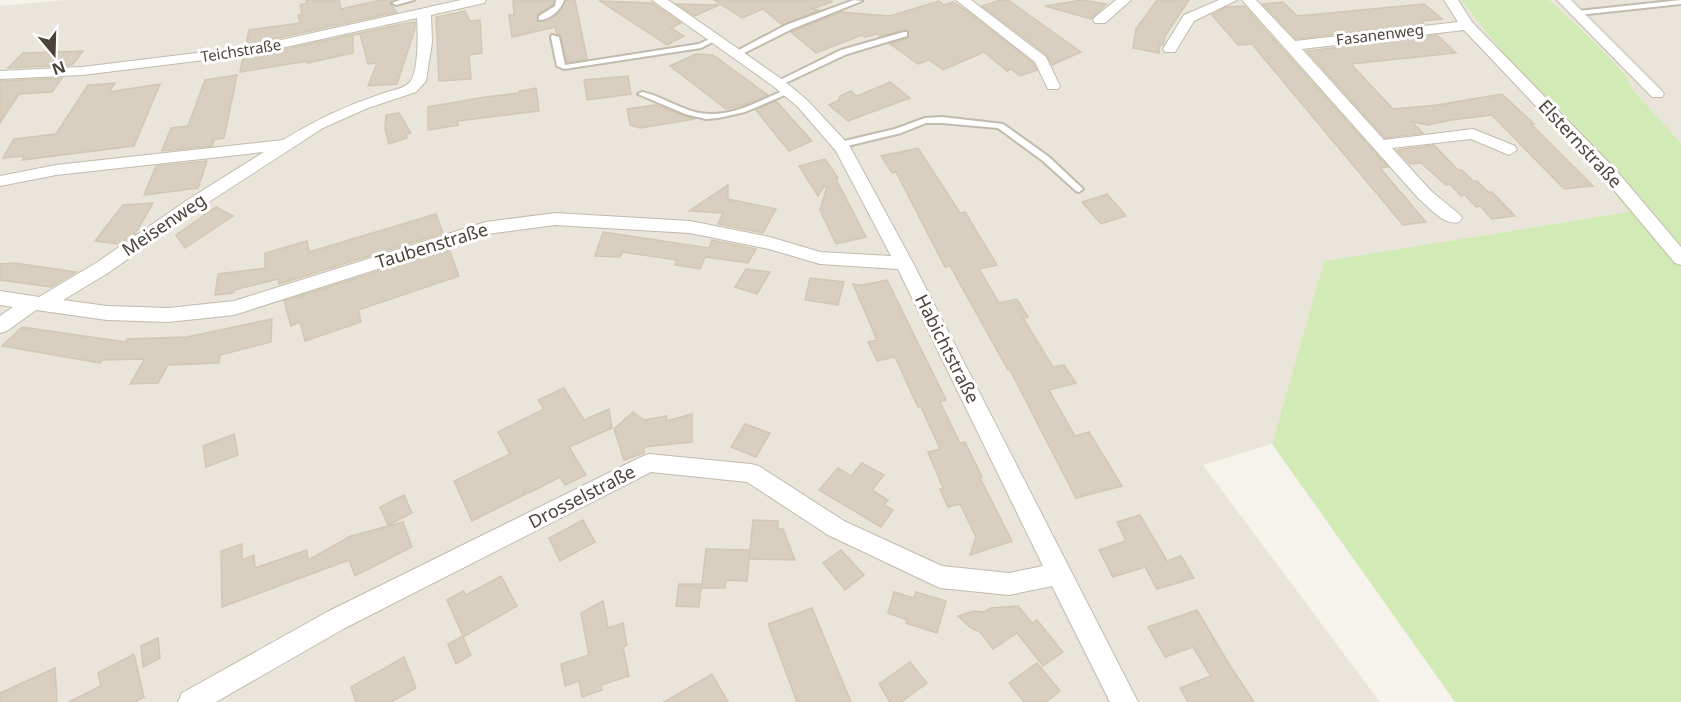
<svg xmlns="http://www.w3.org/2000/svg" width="1681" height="702" font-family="'Noto Sans',sans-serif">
	<rect width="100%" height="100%" fill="#f6f3ec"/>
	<!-- residential -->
	<g fill="#eae5da">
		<path d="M65,0H1461L1629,212L1324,261L1272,444L1203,465L1380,702H0V6Z"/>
		<path d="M1549,0H1681V143L1632,89L1625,74L1582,30Z"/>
	</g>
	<!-- green -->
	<path fill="#d2eab5" d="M1461,0H1549L1582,30L1625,74L1632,89L1681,143V702H1455L1272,444L1324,261L1629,212Z"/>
	<!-- building -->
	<g fill="#d8cfc1" stroke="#d3c7b4" stroke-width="1.5">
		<path d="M306,0H339L341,9L381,0H392L390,4L397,12L246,45L249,30L300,23L298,15L302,14L300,5L307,3Z"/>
		<path d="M513,0H554L553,5L538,14L537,20L539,22L556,15L566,0H575L587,59L567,62L561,37L557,34L555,27L512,37L509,15H514Z"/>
		<path d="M714,0H831L832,2L811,9L820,10L782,25L763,9L742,18Z"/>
		<path d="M1000,0H1008L1081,52L1052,65L1047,55L982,6Z"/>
		<path d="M1082,0L1106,4L1091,19L1045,6Z"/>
		<path d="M1157,0H1189L1165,36L1163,45L1160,44L1159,53L1133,48L1136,29Z"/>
		<path d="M600,1L652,3L681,23L671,28L684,36L667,45Z"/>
		<path d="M939,1L944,5L953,2L967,11L1033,63L1037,70L1020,76L1011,69L1007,71L984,52L943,70L929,60L918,64L890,44L909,37L907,30L880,36L877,34L865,37L862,35L816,53L791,32L841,12L890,16Z"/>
		<path d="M1283,2L1297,16L1424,4L1442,19L1422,21L1424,24L1296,39L1263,4Z"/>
		<path d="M677,4L719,5L695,16Z"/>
		<path d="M1244,6L1388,167L1380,168L1426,222L1403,225L1252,44L1238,45L1212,15L1227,7Z"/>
		<path d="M465,11L470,21L480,20L482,53L469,55L471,79L439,81L436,17Z"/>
		<path d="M415,22V29L397,84L368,86L377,63L368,64L360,34L353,35V53L308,63V61L240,72L243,58L402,24Z"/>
		<path d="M1437,35L1456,53L1351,64L1393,109L1437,105L1502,94L1534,124H1531L1593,186L1564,189L1492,115L1451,120L1428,125L1412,122L1423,133L1385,138L1307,51Z"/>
		<path d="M83,51L72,65L8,68L23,53Z"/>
		<path d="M696,54L713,55L768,95L740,106L726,109L670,66Z"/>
		<path d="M237,75L224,138L211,140L214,141L212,146L162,151L171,128L188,126L205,80Z"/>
		<path d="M628,76L631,94L587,100L584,80Z"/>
		<path d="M62,78L52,92L19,94L0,123V81Z"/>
		<path d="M890,82L910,98L848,121L829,105L839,100L840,96L851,91L857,96Z"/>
		<path d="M115,83L109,92L160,84L134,146L22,160L24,156L3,158L14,139L56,134L88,85Z"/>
		<path d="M536,88L539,111L458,121V125L428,130V107L485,97L520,93L519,91Z"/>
		<path d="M776,101L812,141L789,151L756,110Z"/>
		<path d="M656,105L684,116L695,119L640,128L630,125L627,109Z"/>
		<path d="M399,113L411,133L406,134L407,138L389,144L385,129L386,115Z"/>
		<path d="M1434,145L1458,170H1462L1473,181H1477L1488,192H1492L1515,216L1492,219L1480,206L1476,207L1465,195L1461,196L1450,184L1446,185L1421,163L1410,164L1397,150Z"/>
		<path d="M918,148L960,213L965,212L997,265L979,269L999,303L1017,299L1028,317L1023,318L1053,367L1064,365L1076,383L1049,390L1075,436L1089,432L1122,486L1076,498L1010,370H1008L950,266L945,267L896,172L892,173L881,156Z"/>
		<path d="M825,159L838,178L836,179L866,237L836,244L820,210L827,187L824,186L818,196L799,166Z"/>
		<path d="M207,161L198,188L144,195L156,166Z"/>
		<path d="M728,185V201L729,199L776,209L763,233L718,224L723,213L689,211Z"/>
		<path d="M1107,194L1126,216L1101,224L1082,202Z"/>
		<path d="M153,203L135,234L119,244L95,241L123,205Z"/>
		<path d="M216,207L233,216L185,248L176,235Z"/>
		<path d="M436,214L443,233L279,284L278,279L234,290L233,293L215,295L218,274L265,268V253L307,241L309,252Z"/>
		<path d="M603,232L709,248L712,240L756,249L748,263L705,257L706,255L700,269L675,265L677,260L622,252L620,257L595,256Z"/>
		<path d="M449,249L459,276L358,310L361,322L305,341L300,322L291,326L284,301Z"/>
		<path d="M15,263L76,272L51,287L0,280V264Z"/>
		<path d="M746,269L770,272L757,294L735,287Z"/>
		<path d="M810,278L844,282L838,305L805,300Z"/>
		<path d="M887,280L946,400L940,402L960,443L965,442L982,477L980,478L1012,541L970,555L976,537L960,504L948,507L940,489L943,488L928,452L940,449L921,407H918L895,357L877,361L868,342L877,340L853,284L862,285Z"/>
		<path d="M272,319L271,342L220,355L219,363L168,365L158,383L130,384L145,359L102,360L100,363L2,346L22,327L126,342L127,339L187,337Z"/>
		<path d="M564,388L584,420L609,409L612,428L569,447L586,475L565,485L560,477L531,492L525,494L524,491V495L472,521L454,481L510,454L498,432L544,409L538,400Z"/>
		<path d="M633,412L644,420L667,416L666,421L692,414V442L644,447V453L624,460L614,429Z"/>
		<path d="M745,424L770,433L756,457L731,447Z"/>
		<path d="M234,434L238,455L206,467L203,446Z"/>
		<path d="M862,463L884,475L872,490L888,500L884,505L893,510L881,527L819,490L838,468L851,476Z"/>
		<path d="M404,495L412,513L388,525L380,507Z"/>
		<path d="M1140,515L1167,561L1181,556L1194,578L1157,589L1145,567L1113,577L1099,550L1126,541L1117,522Z"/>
		<path d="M583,520L595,542L560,561L549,538Z"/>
		<path d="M753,520L778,521V529H783L795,560L749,559Z"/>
		<path d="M403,522L412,547L355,576L349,560L222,607L221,551L242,544V560L254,555L255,568L307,550L308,560L351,536Z"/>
		<path d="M706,549L750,550L747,581L726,580L725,588H701L699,607L676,606L679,584H702Z"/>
		<path d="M841,550L864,575L845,590L823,563Z"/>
		<path d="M501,576L517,606L463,637L471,655L456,664L448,644L463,636L447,600L463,591L466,595Z"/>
		<path d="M894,592L914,598L916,592L946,601L937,633L906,623L907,620L888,613Z"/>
		<path d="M603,601L608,628L623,623L627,645L623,647L629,676L601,685L602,690L582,697L579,681L565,686L561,664L589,655L581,613Z"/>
		<path d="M1018,606L1032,623L1037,620L1063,652L1043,666L1017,633L993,649L980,632L971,628L958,616L974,611L984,612L991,608Z"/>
		<path d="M812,608L838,671L851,702H797L768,624Z"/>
		<path d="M1197,610L1229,664L1254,702H1188L1180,688L1211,676L1193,647L1165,657L1148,627Z"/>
		<path d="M158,638L160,658L143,667L141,646Z"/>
		<path d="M134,654L144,697L135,702H69L101,686L98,673Z"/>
		<path d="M404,657L416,688L391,702H356L351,687Z"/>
		<path d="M910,662L927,683L901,702H890L879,684Z"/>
		<path d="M1037,663L1060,691L1046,702H1024L1009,683Z"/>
		<path d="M55,668L57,702H0V693Z"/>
		<path d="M712,674L728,702H664Z"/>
	</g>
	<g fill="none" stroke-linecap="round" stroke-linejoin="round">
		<defs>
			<g id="lane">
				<path d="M400,0H414L396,5L392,3Z"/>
				<path d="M556,0H564C561,10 550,20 539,20V16L555,6Z"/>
				<path d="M854,0L862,1L792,29L740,55L733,53L786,25Z"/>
				<path d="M1681,0V4L1578,15L1574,13L1578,11Z"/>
				<path d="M904,32H907V36L847,54L781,85H778L774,83L841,50Z"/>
				<path d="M552,35L559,37L565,65L699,44L716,36L720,38L701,48L564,69L557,66L551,37Z"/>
				<path d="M785,90H791L792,92L745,112L718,118L706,119L685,114L638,94L642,92C661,96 676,107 695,112C726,120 757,102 785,90Z"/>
				<path d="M942,117L1003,124L1049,157L1083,189L1079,192L1076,191L1043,161L998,128L942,123H926L901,133L839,148L835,145L836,143L895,129L925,118Z"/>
			</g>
			<g id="street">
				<path d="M461,0H486L484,3L431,15L432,42L426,81L416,92L368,108L323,128L201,207L108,273L63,300L107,306L168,308L234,301L486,222L555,213L690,221L770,237L820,252L891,256L836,151L797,106L773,86L652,0H668L783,80L807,100L849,145L913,263L1138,702H1110L1052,586L1009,595L940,588L828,535L747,482L651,472L345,628L216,702H178L182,693L327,612L641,457L649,454L751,464L759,466L844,521L942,566L1009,573L1043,566L898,269L820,264L769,249L690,233L555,225L487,234L234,315L168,322L107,320L36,310L7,331L0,333V316L13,307L0,305V291L39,297L96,263L189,199L264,152L56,175L0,186V176L56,165L283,140C315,120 348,105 384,93C392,90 404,89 410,82C419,71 418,33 417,18L254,54L82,75L0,79V71L82,67L254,46Z"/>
				<path d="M956,0H971L1046,57L1060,86L1058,89H1048L1035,62Z"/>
				<path d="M1116,0H1131L1105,23H1095L1093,20L1095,17Z"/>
				<path d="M1219,0H1237L1194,21L1175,52H1165L1163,49L1184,15Z"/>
				<path d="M1242,0H1256L1295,41L1458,22L1444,0H1458L1472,22L1615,169L1681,247V265L1675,263L1603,177L1464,30L1302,49L1384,140L1473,129L1515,146L1517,150L1509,155L1471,139L1392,148L1431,191L1459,214L1462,218L1459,222C1444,226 1430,208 1419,199Z"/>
				<path d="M1557,0H1571L1662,91L1664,94L1662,97H1652Z"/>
			</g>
		</defs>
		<!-- lane casing -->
		<use href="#lane" stroke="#c2bbae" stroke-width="4"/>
		<!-- street casing -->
		<use href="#street" stroke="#c2bbae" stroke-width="2"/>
		<!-- lane -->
		<use href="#lane" fill="#fff" fill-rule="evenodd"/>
		<!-- street -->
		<use href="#street" fill="#fff" fill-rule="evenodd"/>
	</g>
	<g text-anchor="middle" stroke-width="6" stroke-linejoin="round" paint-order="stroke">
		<!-- far-street labels -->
		<g font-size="15" fill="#4b4439" stroke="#fff">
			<text transform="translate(1380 35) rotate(-7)" y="5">Fasanenweg</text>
			<text transform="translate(241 51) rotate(-9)" y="5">Teichstraße</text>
		</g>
		<!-- street labels -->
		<g font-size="18" fill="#4b4439" stroke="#fff">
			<text transform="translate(1580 144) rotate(47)" y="6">Elsternstraße</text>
			<text transform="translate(164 225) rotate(-34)" y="6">Meisenweg</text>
			<text transform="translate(432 246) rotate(-17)" y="6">Taubenstraße</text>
			<text transform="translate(947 349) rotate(63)" y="6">Habichtstraße</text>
			<text transform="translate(582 497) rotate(-27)" y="6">Drosselstraße</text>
		</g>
	</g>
	<!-- north arrow -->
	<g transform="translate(54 54) rotate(161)" stroke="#ffffff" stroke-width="4.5" paint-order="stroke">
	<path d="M0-4.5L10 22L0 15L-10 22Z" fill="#4b4439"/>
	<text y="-9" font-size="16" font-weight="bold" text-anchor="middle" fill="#4b4439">N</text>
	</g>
</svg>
